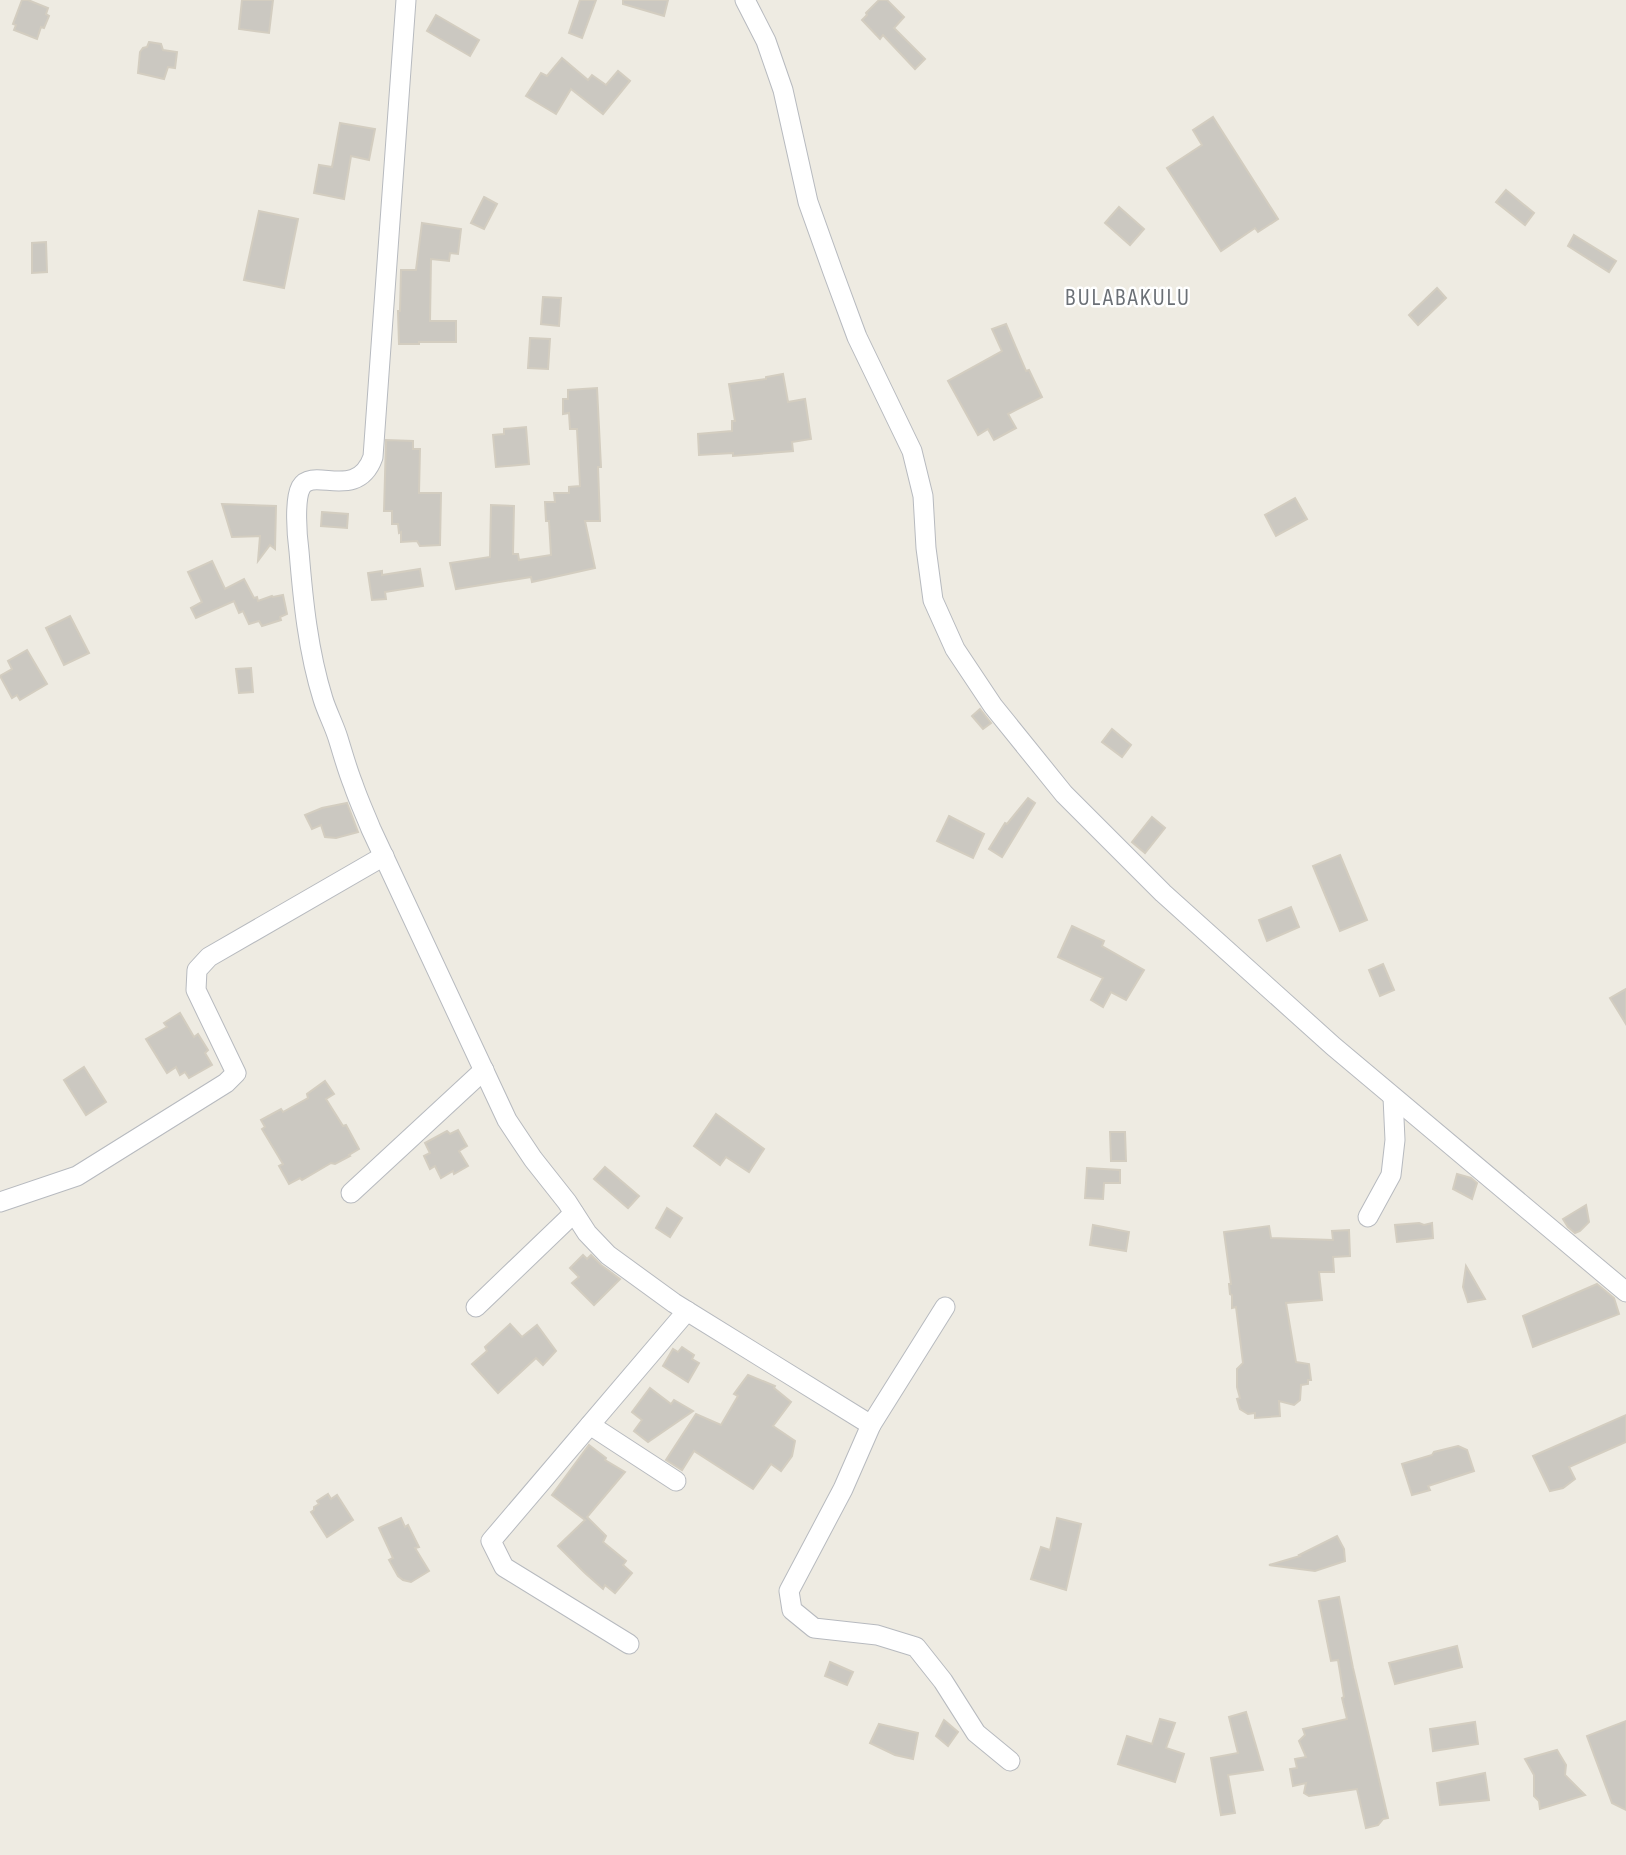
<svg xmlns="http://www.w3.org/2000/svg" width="1626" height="1855" font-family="'Sofia Sans Condensed',sans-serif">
	<rect width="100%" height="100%" fill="#eeebe2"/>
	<!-- building -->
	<g fill="#cbc8c1" stroke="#d3cdc0" stroke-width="2">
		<path d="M22,0H28L48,8L46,14L49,16L44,28L41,27L37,39L14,30L16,25L13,24Z"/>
		<path d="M242,0H273L269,33L239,29Z"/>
		<path d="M580,0H596L582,38L569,33Z"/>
		<path d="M623,0H668L664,16L623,4Z"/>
		<path d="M879,0H887L904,17L894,28L925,59L915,69L883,35L880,39L862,20L867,15L866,13Z"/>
		<path d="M436,15L479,40L470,56L427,31Z"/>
		<path d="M149,42L161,44L163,50L177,52L175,68L168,67L164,79L138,73L140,52L143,48L147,47Z"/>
		<path d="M562,58L588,80L592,75L606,85L618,71L630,81L603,114L571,89L556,114L526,96L541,73L547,76Z"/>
		<path d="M1213,117L1278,219L1258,232L1255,228L1221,251L1167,168L1202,145L1193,130Z"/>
		<path d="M340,123L375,129L369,160L351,156L344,199L314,193L319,165L332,167Z"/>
		<path d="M1506,190L1534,213L1525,225L1496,202Z"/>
		<path d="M484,197L497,204L484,229L471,223Z"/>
		<path d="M1119,207L1144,229L1130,245L1105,223Z"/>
		<path d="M259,211L298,219L284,288L244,280Z"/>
		<path d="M422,223L461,229L458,254L450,253L449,261L431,259L430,321H456V342H419V344H399L398,311H400L401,270H416Z"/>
		<path d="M1574,235L1616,261L1609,272L1568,246Z"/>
		<path d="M46,242L47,272L32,273V243Z"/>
		<path d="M1437,288L1446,298L1418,325L1409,315Z"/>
		<path d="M543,297L561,298L559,326L541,324Z"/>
		<path d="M1006,324L1026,371L1029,370L1042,397L1008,414L1016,428L994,440L988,429L978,435L948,381L1002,351L992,329Z"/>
		<path d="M530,338L550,339L548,369L528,368Z"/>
		<path d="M783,374L788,402L805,399L811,439L792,442L793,451L733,456V453L699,455L698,434L732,431V421H735L729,384L766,379V377Z"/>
		<path d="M597,388L601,467H598L600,521H585L595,568L532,582L531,577L456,589L450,563L490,557L491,505L514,506L513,554H518L519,560L551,555L549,521H546L545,502H555L554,493H569V487L580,486L577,429H570L569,413L563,414V399H568V390Z"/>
		<path d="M526,427L529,464L496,467L493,435L504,434V429Z"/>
		<path d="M386,440L413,441V449H420L419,493H441L440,545L420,546L417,541L401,542V532L399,533L398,524H392V511H384Z"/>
		<path d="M1295,498L1307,519L1276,536L1265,515Z"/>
		<path d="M222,504L276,506L275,549L270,545L258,561L260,536L232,537Z"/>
		<path d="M322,512L348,514L347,528L321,526Z"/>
		<path d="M212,561L225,589L244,579L254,598L257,597L258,601L272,596L273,597L283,595L287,614L280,617L281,620L262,626L259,621L249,624L243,611L239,613L234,601L196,618L191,608L202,602L188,572Z"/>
		<path d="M420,569L423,586L385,592L386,599L372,600L368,573L382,571V575Z"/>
		<path d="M70,616L89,653L64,665L46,628Z"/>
		<path d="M27,650L47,684L20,700L17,695L12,698L0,676L12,669L8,661Z"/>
		<path d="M251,668L253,692L239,693L236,669Z"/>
		<path d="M980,709L991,723L983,729L972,716Z"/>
		<path d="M1112,729L1131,745L1122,757L1102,742Z"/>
		<path d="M1028,798L1035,803L1002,857L989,849L1005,823L1007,824Z"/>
		<path d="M347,803L358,832L336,838L325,837L321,825L312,829L305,815L322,808Z"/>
		<path d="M949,816L984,834L973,858L937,841Z"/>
		<path d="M1152,817L1165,828L1145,853L1132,842Z"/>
		<path d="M1340,855L1367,920L1340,931L1313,866Z"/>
		<path d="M1291,907L1299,927L1267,941L1259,920Z"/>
		<path d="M1072,926L1104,941L1102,946L1144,970L1126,1000L1111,992L1103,1007L1091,1000L1103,978L1058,957Z"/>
		<path d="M1383,964L1394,990L1380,996L1369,970Z"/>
		<path d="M1626,989V1024L1610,998Z"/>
		<path d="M180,1013L194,1037L198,1034L208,1050L205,1053L212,1065L189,1078L185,1072L180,1075L176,1067L167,1073L146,1039L167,1027L164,1023Z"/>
		<path d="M84,1067L106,1102L86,1115L64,1080Z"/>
		<path d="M325,1081L334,1094L326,1099L343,1126L346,1125L359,1149L349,1155L350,1156L335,1164L331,1163L302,1180L300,1178L289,1184L279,1166L283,1164L262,1129L265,1127L261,1120L281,1109L283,1112L308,1098L307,1094Z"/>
		<path d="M716,1114L764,1149L749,1172L726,1157L720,1165L694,1146Z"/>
		<path d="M458,1130L467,1146L459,1151L468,1166L454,1174L453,1171L441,1178L435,1166L430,1169L424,1156L430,1153L425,1143L447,1131L450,1134Z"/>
		<path d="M1110,1132H1125L1126,1161H1111Z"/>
		<path d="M605,1167L639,1196L628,1208L594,1179Z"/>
		<path d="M1087,1168L1120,1170V1183H1104L1103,1199L1085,1198Z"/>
		<path d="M1457,1174L1471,1178L1477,1183L1472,1199L1453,1189Z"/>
		<path d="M1586,1205L1589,1222L1580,1231L1575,1233L1568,1227L1563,1219Z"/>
		<path d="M667,1208L682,1218L670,1237L656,1228Z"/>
		<path d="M1419,1223L1424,1225L1432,1223L1433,1238L1397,1242L1395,1225Z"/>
		<path d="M1093,1225L1129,1232L1126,1251L1090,1245Z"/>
		<path d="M1269,1226L1271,1238L1333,1240L1332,1231L1349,1230L1350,1256L1333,1257L1334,1272H1319L1322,1300L1286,1303L1296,1362L1309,1364L1311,1380H1308V1384L1301,1385L1300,1400L1294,1405L1279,1401L1280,1416L1255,1418V1413L1248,1414L1240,1409L1237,1399L1240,1398L1237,1387V1369L1243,1363L1236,1307L1232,1308V1295L1230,1294L1229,1284H1231L1224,1232Z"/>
		<path d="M583,1255L587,1259L591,1255L601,1265L620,1279L594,1305L572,1283L579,1277L570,1268Z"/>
		<path d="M1466,1266L1485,1299L1468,1302L1463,1287Z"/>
		<path d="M1597,1284L1614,1298L1619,1314L1533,1347L1523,1316Z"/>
		<path d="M510,1324L522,1337L537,1325L556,1351L543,1365L536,1358L498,1393L472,1364L487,1351L485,1347Z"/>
		<path d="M682,1347L694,1355L692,1359L699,1363L688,1382L663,1366L673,1349L678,1352Z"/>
		<path d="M748,1375L775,1386L774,1388L791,1402L773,1426L795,1441L792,1456L781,1471L771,1464L753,1489L694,1451L682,1470L666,1460L696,1414L721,1425L738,1396L734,1394Z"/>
		<path d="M650,1388L671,1404L674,1400L693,1411L648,1442L634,1431L642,1420L632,1412Z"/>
		<path d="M1626,1415V1442L1569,1467L1575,1479L1563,1488L1550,1491L1533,1456Z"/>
		<path d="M589,1445L606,1458L605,1460L625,1472L587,1517L606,1536L603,1542L626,1561L623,1565L632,1573L615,1593L605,1585L603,1589L585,1573L558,1546L585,1520L552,1495Z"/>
		<path d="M1458,1446L1467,1450L1474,1471L1428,1486L1430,1490L1412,1495L1402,1464L1432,1455L1434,1452Z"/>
		<path d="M328,1494L331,1499L337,1495L353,1520L327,1537L311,1512L314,1510V1507L319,1504L317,1501Z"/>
		<path d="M401,1518L405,1527L408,1525L419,1547L415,1548L429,1571L411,1582L403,1580L398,1576L389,1560L393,1558L379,1528Z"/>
		<path d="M1057,1518L1081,1524L1066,1590L1031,1579L1041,1547L1050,1550Z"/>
		<path d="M1337,1536L1344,1549L1345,1561L1315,1571L1269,1565L1300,1556L1299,1555Z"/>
		<path d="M1339,1597L1353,1668L1388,1818L1383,1819L1378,1825L1366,1828L1357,1789L1309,1796L1304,1793L1306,1783L1293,1786L1290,1769L1297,1768L1295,1759L1306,1757L1299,1741L1305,1735L1303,1729L1347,1719L1342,1698L1344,1697L1338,1660L1331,1661L1319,1601Z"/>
		<path d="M1457,1646L1462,1667L1395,1684L1389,1663Z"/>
		<path d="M830,1662L853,1672L847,1685L825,1676Z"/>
		<path d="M1246,1712L1263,1770L1228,1775L1235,1813L1221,1815L1211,1758L1238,1753L1229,1717Z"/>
		<path d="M1160,1719L1175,1723L1166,1748L1184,1754L1175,1782L1118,1764L1127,1736L1152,1744Z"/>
		<path d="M944,1720L958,1732L948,1746L936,1736Z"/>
		<path d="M1626,1721V1810L1612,1803L1587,1736Z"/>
		<path d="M1475,1722L1478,1744L1433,1751L1430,1729Z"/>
		<path d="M879,1724L918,1733L913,1759L895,1755L870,1743Z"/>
		<path d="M1557,1750L1566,1765L1565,1775L1585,1795L1540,1809L1539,1801L1534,1796V1775L1525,1759Z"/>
		<path d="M1485,1773L1489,1800L1440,1805L1437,1783Z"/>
	</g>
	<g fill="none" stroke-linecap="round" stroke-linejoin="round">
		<defs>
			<g id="minor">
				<path d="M406,0L373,457C357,502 313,466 301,487C294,500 297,536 299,551C303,600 308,651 323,699C327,712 334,725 338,738C343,754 347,769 353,784C358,799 365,814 371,829L507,1120L533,1159L567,1202L587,1233L608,1255L674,1303L871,1425"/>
				<path d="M745,0L766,41L783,90L808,202L833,272L857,337L912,451L923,496L926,548L933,600L955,649L993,706L1064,794L1163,893L1333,1046L1626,1292"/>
				<path d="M351,1193L484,1070"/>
				<path d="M0,1202L77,1176L226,1083L236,1073L196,990L197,970L209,957L384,856"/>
				<path d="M1368,1217L1391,1175L1395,1140L1393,1097"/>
				<path d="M476,1307L574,1213"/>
				<path d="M945,1307L871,1425L843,1489L789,1591L792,1610L814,1628L877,1635L916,1647L943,1681L976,1733L1010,1761"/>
				<path d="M590,1425L676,1481"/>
				<path d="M629,1644L504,1567L491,1541L687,1311"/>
			</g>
		</defs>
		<!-- minor casing -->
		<use href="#minor" stroke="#b7babf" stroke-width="21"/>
		<!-- minor -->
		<use href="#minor" stroke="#fff" stroke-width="19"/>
	</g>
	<g text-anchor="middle" stroke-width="5" stroke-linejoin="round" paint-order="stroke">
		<!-- quarter labels -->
		<g font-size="24" letter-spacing="2" fill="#6b7076" stroke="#fff">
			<text x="1128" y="305">BULABAKULU</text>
		</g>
	</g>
</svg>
